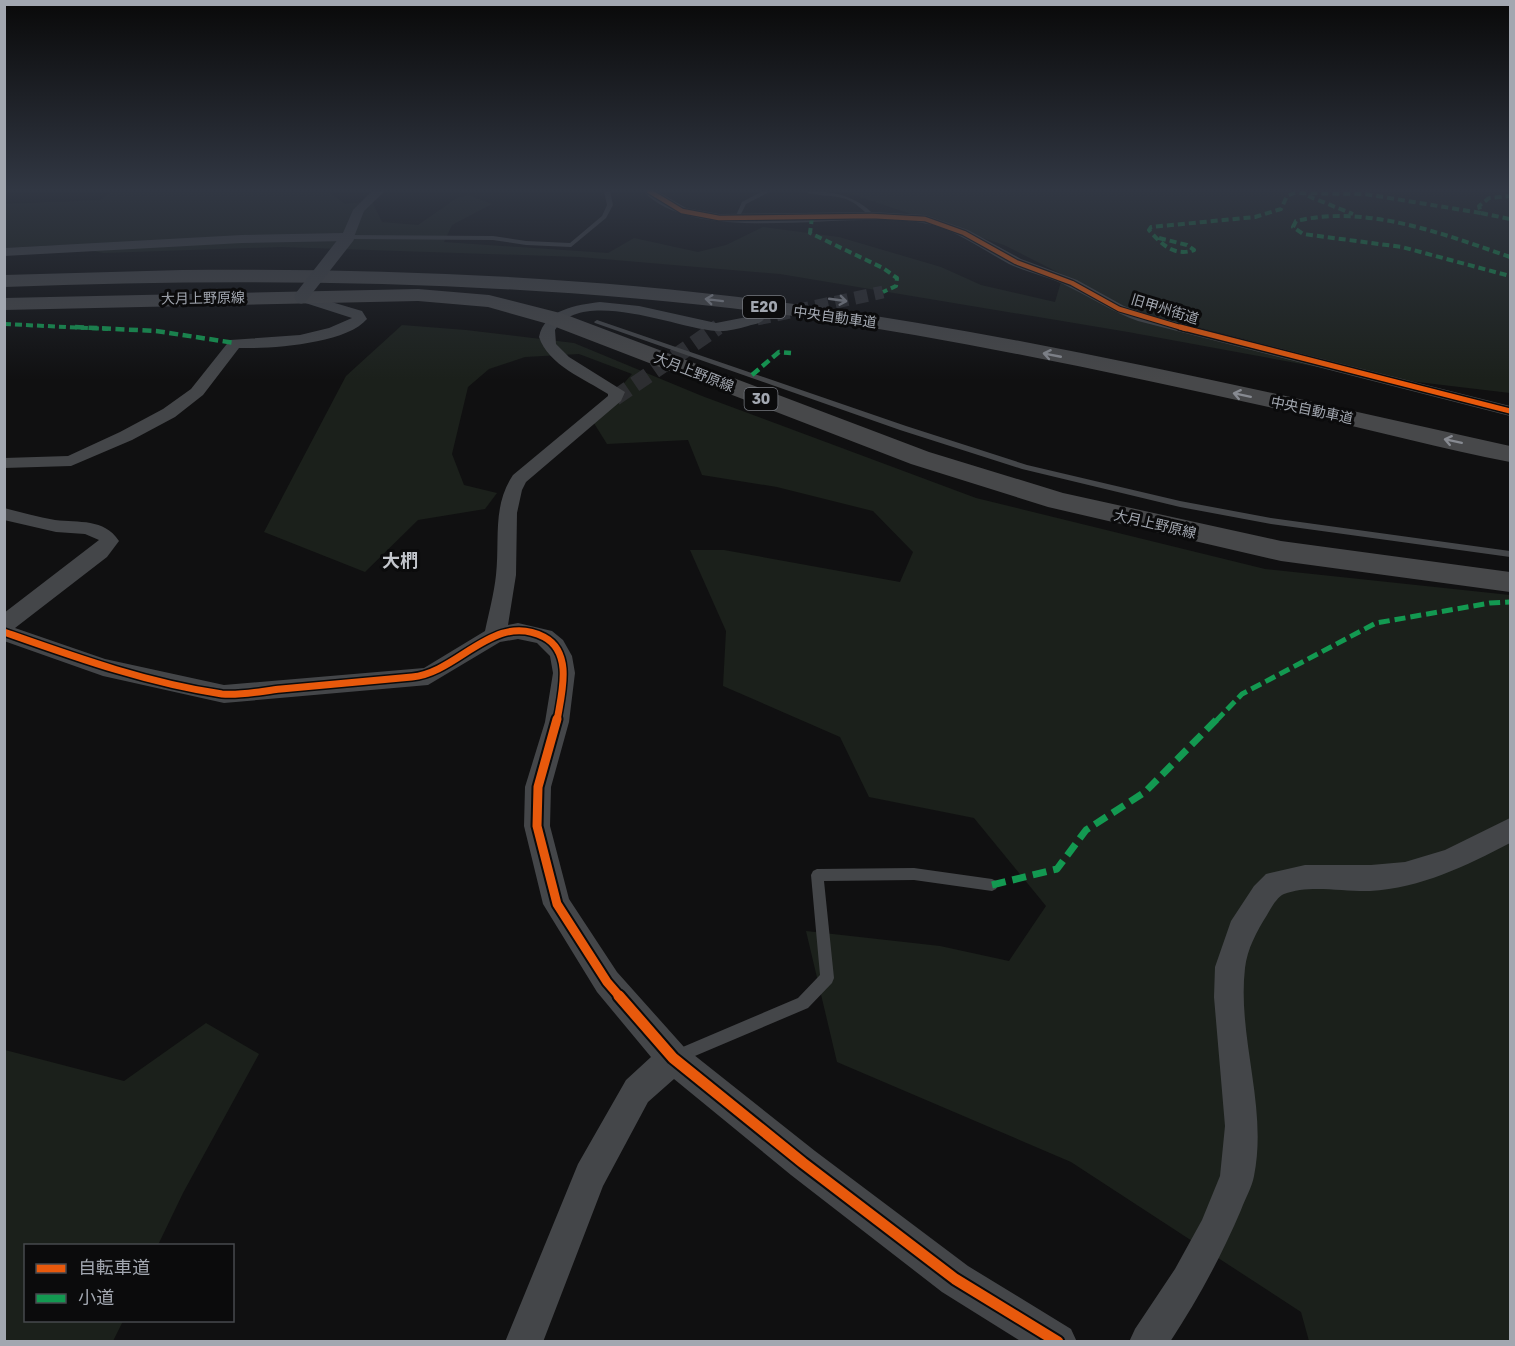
<svg xmlns="http://www.w3.org/2000/svg" width="1515" height="1346" font-family="Rubik,'Noto Sans JP',sans-serif">
	<rect width="100%" height="100%" fill="#101011"/>
	<!-- green -->
	<g fill="#1b201b">
		<path d="M112,191H327L345,204L372,201L382,222L418,225L457,198L468,195L492,204L452,225L444,242L608,253L634,238L698,252L726,245L763,227L839,237L941,267L981,285L1055,302L1063,275L1004,245L842,191H1510V393L1367,376L1128,332L780,274L580,257L281,247L104,253L56,245L5,248L4,204L100,200Z"/>
		<path d="M402,325L466,330L574,343L702,396L976,498L1265,569L1510,595V1341H1309L1301,1312L1071,1162L837,1062L806,931L940,946L1009,961L1046,906L974,818L869,797L840,737L723,686L726,631L690,550H724L900,582L913,552L873,511L777,487L702,475L688,440L607,444L592,420L632,374L579,354L525,357L489,369L468,387L452,454L464,485L497,493L485,509L418,520L365,572L264,532L346,376Z"/>
		<path d="M206,1023L259,1054L183,1193L158,1245L26,1246V1320L123,1321L113,1341H5V1050L124,1081Z"/>
	</g>
	<g fill="none" stroke-linecap="round" stroke-linejoin="round">
		<!-- street-tunnel-far1 -->
		<g stroke="#2d2e31" stroke-width="13" stroke-dasharray="13 7" stroke-linecap="butt">
			<path d="M757,319L883,292"/>
			<path d="M715,329L718,327"/>
		</g>
		<!-- street-tunnel -->
		<path stroke="#2d2e31" stroke-width="16" stroke-dasharray="16 8" stroke-linecap="butt" d="M615,398L718,327"/>
		<!-- lane -->
		<g fill="#444649" fill-rule="evenodd">
			<path d="M604,191H610L613,205L606,218L571,247L526,245L493,240L348,239L345,237L348,235L493,236L526,241L570,243L602,216L607,205Z"/>
			<path d="M763,191H771L746,204L738,220H734L742,202Z"/>
			<path d="M802,191C831,191 855,194 875,216L870,217C863,210 856,203 846,199C832,194 816,197 802,191Z"/>
			<path d="M597,320L906,426L1027,465L1180,501L1271,518L1510,551V557L1271,524L1180,507L1022,469L900,430L595,323L594,322Z"/>
			<path d="M914,868L992,879L996,881L998,885L996,889L992,891L914,880L824,881L834,978L832,983L808,1008L676,1064L671,1062L669,1057L671,1052L798,998L820,975L811,875L813,871L817,869Z"/>
		</g>
		<!-- street -->
		<g fill="#444649" fill-rule="evenodd">
			<path d="M372,191H385L364,211L354,237L348,241L242,243L4,256V248L242,235L343,233L353,210Z"/>
			<path d="M643,191H657L686,208L719,214L872,212L925,215L968,230L1021,259L1077,280L1124,306L1148,315L1510,406V416L1138,321C1113,312 1092,298 1069,287C1050,277 1028,273 1009,264C981,249 954,228 923,223C848,209 697,248 643,191Z"/>
			<path d="M301,293L362,311L367,319C346,344 270,349 239,348L203,395L175,417L132,440L71,466L4,468V458L68,456L120,432L163,409L191,389L230,340L300,335L329,328L352,318L296,300V294Z"/>
			<path d="M600,302L639,306L716,323L757,315L764,319C760,324 754,324 748,326C737,329 726,332 716,331C676,328 582,287 555,330L556,344L569,357L625,392L621,401L526,482L522,490L517,513L516,575L508,625L518,623L552,631L563,640L572,656L575,673L569,722L551,787L550,826L569,899L617,972L684,1047L815,1151L968,1266L1071,1329L1077,1342H1022L942,1292L791,1175L674,1079L648,1102L603,1186L543,1342H505L578,1164L626,1080L651,1057L597,992L543,904L524,826L525,787L545,722L553,673L550,656L537,643L518,639L500,642L428,685L224,703L103,676L4,641V613L99,540L85,534L56,532L4,520V508C21,512 38,517 55,520C79,523 104,518 119,541L107,557L15,628L105,659L224,685L424,668L485,631C489,612 494,594 496,575C500,540 492,506 513,475L608,396V394C585,379 548,365 539,337C545,309 577,305 600,302Z"/>
			<path d="M1510,818V843C1466,866 1421,888 1370,891C1344,892 1309,884 1284,894C1277,897 1271,908 1267,915C1257,931 1247,949 1245,968C1237,1037 1268,1107 1254,1176C1252,1187 1245,1199 1241,1210C1221,1257 1198,1299 1170,1342H1129L1135,1329L1175,1269L1202,1220L1220,1176L1225,1126L1214,997L1215,967L1231,921L1254,886L1266,874L1305,865H1371L1405,862L1445,850Z"/>
		</g>
		<!-- primary -->
		<path fill="#47484a" fill-rule="evenodd" d="M418,289L489,295L564,314L929,452L1063,493L1281,541L1510,572V592L1281,561L1048,507L911,464L548,324L488,307L418,301L4,310V298Z"/>
		<!-- highway -->
		<path fill="#47484a" fill-rule="evenodd" d="M182,270C394,268 605,277 815,307C1049,340 1279,395 1510,446V462C1443,449 1376,431 1309,416C1145,380 980,343 814,319C545,281 275,277 4,287V275Z"/>
		<!-- street-bridge -->
		<path stroke="#444649" stroke-width="13" d="M301,297L348,237"/>
		<!-- quiet-far3 -->
		<g stroke="#139951" stroke-width="4" stroke-dasharray="7 4" stroke-linecap="butt">
			<path d="M1308,196L1353,214"/>
			<path d="M1481,213L1510,219"/>
			<path d="M812,217L810,233L883,268L897,278L896,286L883,292"/>
			<path d="M1159,238L1187,245L1194,250C1174,257 1161,244 1149,230L1151,227L1255,217L1281,209L1287,196L1294,193L1365,194L1481,213L1479,206L1489,198L1510,196"/>
			<path d="M1510,257C1444,234 1366,204 1296,221L1293,227L1303,234L1402,247L1510,276"/>
			<path d="M4,324L108,329"/>
		</g>
		<!-- quiet-far2 -->
		<g stroke="#139951" stroke-width="4.5" stroke-dasharray="9 4.5" stroke-linecap="butt">
			<path d="M75,327L156,331L235,343"/>
			<path d="M752,375L779,352L791,353"/>
		</g>
		<!-- quiet-far1 -->
		<path stroke="#139951" stroke-width="5" stroke-dasharray="11 5" stroke-linecap="butt" d="M1216,721L1242,694L1376,623L1490,603L1510,602"/>
		<!-- quiet -->
		<path stroke="#139951" stroke-width="7" stroke-dasharray="14 7" stroke-linecap="butt" d="M992,885L1057,869L1086,830L1145,792L1217,719"/>
		<defs>
			<path id="cycleway-far4" d="M649,191L682,211L719,218L872,216L925,219L964,233L1016,262L1072,283L1119,309L1186,329"/>
			<path id="cycleway-far3" d="M1180,327L1510,411"/>
			<path id="cycleway-far2" d="M4,632C75,657 147,683 222,694C240,696 262,691 281,689C324,685 368,681 412,677C458,673 494,611 544,637C574,653 561,695 557,721"/>
			<path id="cycleway-far1" d="M557,719L538,787L537,826L557,904L607,982L620,997"/>
			<path id="cycleway" d="M619,996L673,1058L803,1163L955,1279L1058,1342"/>
		</defs>
		<!-- cycleway-far4 casing -->
		<use href="#cycleway-far4" stroke="#0b0b0c" stroke-width="7"/>
		<!-- cycleway-far3 casing -->
		<use href="#cycleway-far3" stroke="#0b0b0c" stroke-width="8"/>
		<!-- cycleway-far2 casing -->
		<use href="#cycleway-far2" stroke="#0b0b0c" stroke-width="10"/>
		<!-- cycleway-far1 casing -->
		<use href="#cycleway-far1" stroke="#0b0b0c" stroke-width="13"/>
		<!-- cycleway casing -->
		<use href="#cycleway" stroke="#0b0b0c" stroke-width="15"/>
		<!-- cycleway-far4 -->
		<use href="#cycleway-far4" stroke="#e8590c" stroke-width="4.5"/>
		<!-- cycleway-far3 -->
		<use href="#cycleway-far3" stroke="#e8590c" stroke-width="5"/>
		<!-- cycleway-far2 -->
		<use href="#cycleway-far2" stroke="#e8590c" stroke-width="7"/>
		<!-- cycleway-far1 -->
		<use href="#cycleway-far1" stroke="#e8590c" stroke-width="9"/>
		<!-- cycleway -->
		<use href="#cycleway" stroke="#e8590c" stroke-width="11"/>
	</g>
	<!-- one-way arrows -->
	<defs><path id="oneway-shaft" d="M-6 0H5M1.5-3L5.5 0L1.5 3" fill="none" stroke-width="1.6" stroke-linecap="round" stroke-linejoin="round" transform="scale(1.5)"/></defs>
	<g stroke="#878a91">
		<use href="#oneway-shaft" transform="translate(714 300) rotate(-173)"/>
		<use href="#oneway-shaft" transform="translate(838 300) rotate(8)"/>
		<use href="#oneway-shaft" transform="translate(1052 355) rotate(-169)"/>
		<use href="#oneway-shaft" transform="translate(1242 395) rotate(-168)"/>
		<use href="#oneway-shaft" transform="translate(1453 441) rotate(-168)"/>
	</g>
	<!-- sky -->
	<linearGradient id="sky" x2="0" y2="1"><stop stop-color="#090909"/><stop offset="0.5" stop-color="#313743"/><stop offset="1" stop-color="#313743" stop-opacity="0"/></linearGradient>
	<rect width="1515" height="380" fill="url(#sky)"/>
	<g text-anchor="middle" stroke-width="6" stroke-linejoin="round" paint-order="stroke">
		<!-- far-street labels -->
		<g font-size="14" fill="#a2a7b0" stroke="#0b0b0c">
			<text transform="translate(203 298) rotate(-1)" y="5">大月上野原線</text>
			<text transform="translate(1165 309) rotate(17)" y="5">旧甲州街道</text>
			<text transform="translate(835 317) rotate(8)" y="5">中央自動車道</text>
			<text transform="translate(694 372) rotate(21)" y="5">大月上野原線</text>
			<text transform="translate(1312 410) rotate(12)" y="5">中央自動車道</text>
			<text transform="translate(1155 524) rotate(13)" y="5">大月上野原線</text>
		</g>
		<!-- shield labels -->
		<g fill="#0b0b0c" stroke="#75787f" stroke-width="1.5">
			<rect x="743" y="296" width="42" height="22" rx="4.5"/>
			<rect x="744.5" y="388" width="33" height="22" rx="4.5"/>
		</g>
		<g font-size="14" font-weight="bold" fill="#a2a7b0">
			<text x="764" y="312">E20</text>
			<text x="761" y="404">30</text>
		</g>
		<!-- quarter labels -->
		<g font-size="18" font-weight="bold" fill="#c3c6cc" stroke="#0b0b0c">
			<text x="400" y="567">大椚</text>
		</g>
	</g>
	<!-- border -->
	<rect width="1515" height="1346" fill="none" stroke="#a2a7b0" stroke-width="12"/>
	<!-- legend -->
	<rect x="24" y="1244" width="210" height="78" fill="#0b0b0c" stroke="#47494e" stroke-width="1.5"/>
	<rect x="36" y="1264" width="30" height="9" fill="#e8590c" stroke="#47494e" stroke-width="1.5"/>
	<text x="78" y="1274" font-size="18" fill="#a2a7b0">自転車道</text>
	<rect x="36" y="1294" width="30" height="9" fill="#139951" stroke="#47494e" stroke-width="1.5"/>
	<text x="78" y="1304" font-size="18" fill="#a2a7b0">小道</text>
</svg>
